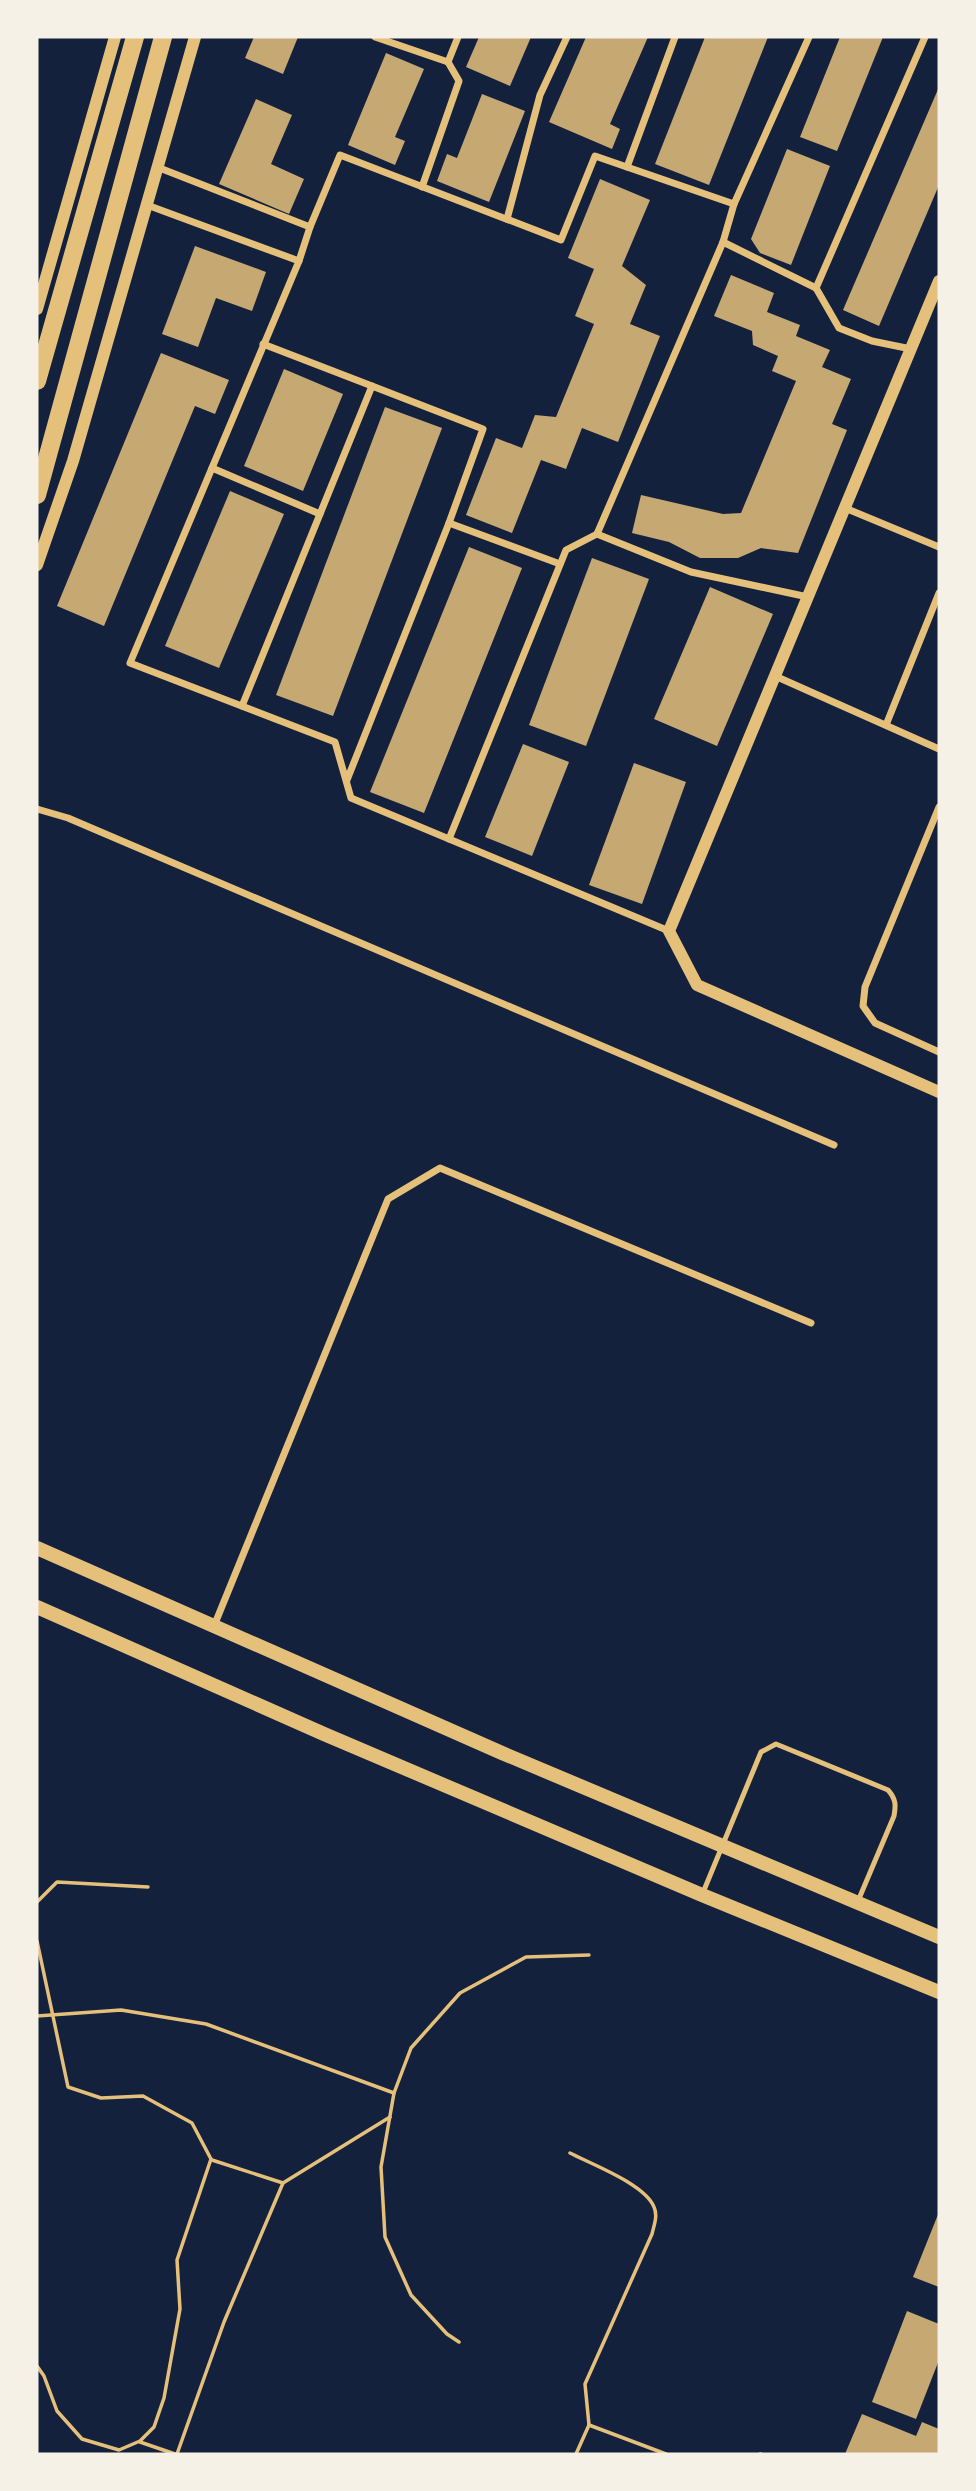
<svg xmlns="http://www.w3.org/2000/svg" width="976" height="2491" font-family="'Public Sans',sans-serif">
	<rect width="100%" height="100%" fill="#14213d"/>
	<!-- building -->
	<g fill="#c6a872">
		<path d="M254,37H298L283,74L245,58Z"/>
		<path d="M479,37H531L510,86L466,67Z"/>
		<path d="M586,37H648L610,124L620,129L612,149L549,122Z"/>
		<path d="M705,37H768L709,185L655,164Z"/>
		<path d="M840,37H883L837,151L800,137Z"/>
		<path d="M386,53L424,69L395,137L405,141L395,165L348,145Z"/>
		<path d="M939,87V185L879,326L843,310Z"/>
		<path d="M482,94L525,111L489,202L437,181L447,154L457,158Z"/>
		<path d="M256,99L292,115L271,164L304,179L289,214L219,184Z"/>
		<path d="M787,149L830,166L791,265L760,253L751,239Z"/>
		<path d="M600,179L650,200L622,266L646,285L630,324L660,336L618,442L582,428L566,469L541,460L512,533L466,515L496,438L522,448L535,415L556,417L594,324L575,316L594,269L568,258Z"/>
		<path d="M195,246L266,272L252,311L216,298L198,347L162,334Z"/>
		<path d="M731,275L774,293L767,312L800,325L796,336L830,350L822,367L851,379L832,424L847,430L798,553L761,548L738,558H700L669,542L632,533L641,495L723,514L741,513L796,381L772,371L778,356L753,345L752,331L714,316Z"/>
		<path d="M161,353L229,380L215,414L195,406L104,626L57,606Z"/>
		<path d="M284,369L343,394L303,491L244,466Z"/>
		<path d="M385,407L442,428L333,716L276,695Z"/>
		<path d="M230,491L284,514L219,668L165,646Z"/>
		<path d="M469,547L522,568L424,813L370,792Z"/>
		<path d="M592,558L649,579L586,746L529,725Z"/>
		<path d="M710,587L773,614L717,746L654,719Z"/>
		<path d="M523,744L569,762L532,856L485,837Z"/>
		<path d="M634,763L686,782L642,904L589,885Z"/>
		<path d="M939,2212V2287L913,2277Z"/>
		<path d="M907,2311L939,2324V2360L916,2419L872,2402Z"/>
		<path d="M862,2414L916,2436L922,2422L939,2429V2454H845Z"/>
	</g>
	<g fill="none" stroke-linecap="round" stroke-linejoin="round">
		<!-- path -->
		<g stroke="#e5c07b" stroke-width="3.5">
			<path d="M37,1902L57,1882L148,1887"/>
			<path d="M37,1941L68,2087L101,2098L143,2096L192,2123L211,2159L177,2260L180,2309L164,2398L154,2427L140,2441L119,2450L82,2439L57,2411L44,2376L37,2366"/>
			<path d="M37,2016L121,2010L206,2024L394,2093"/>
			<path d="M570,2153C591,2164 645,2184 654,2207C658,2216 654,2225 652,2234L585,2384L589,2425"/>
			<path d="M212,2160L283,2183"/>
			<path d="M459,2342L447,2334L411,2295L385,2237L381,2167L394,2093L411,2048L460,1993L526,1957L589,1955"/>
			<path d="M140,2442L175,2454"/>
			<path d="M177,2454L224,2322L283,2183L390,2117"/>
			<path d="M576,2454L589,2425L666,2454"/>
			<path d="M760,2454H761"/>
		</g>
		<!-- service -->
		<path stroke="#e5c07b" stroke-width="5" d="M702,1895L761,1752L776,1744L888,1790C896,1799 896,1805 894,1816L858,1901"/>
		<!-- minor -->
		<g stroke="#e5c07b" stroke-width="7">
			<path d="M375,37L448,62"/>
			<path d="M157,167L310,227L340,155L561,240L595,156L734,204L723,242L816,288L839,328L872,341L911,349"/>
			<path d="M627,167L675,37"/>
			<path d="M422,187L459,81L448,62L458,37"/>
			<path d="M734,204L809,37"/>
			<path d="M147,205L299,261L130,663L335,742L351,798L669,931"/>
			<path d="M507,219L540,95L567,37"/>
			<path d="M723,242L597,534L691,572L808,597"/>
			<path d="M299,261L310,227"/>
			<path d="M816,288L925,37"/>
			<path d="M263,344L372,386"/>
			<path d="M212,468L320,514"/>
			<path d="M845,508L939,547"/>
			<path d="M775,676L939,749"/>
			<path d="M242,706L372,386L483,429L449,523"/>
			<path d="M886,725L939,593"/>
			<path d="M347,780L449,523L560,564"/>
			<path d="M939,807L865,987L863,1006L875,1023L939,1052"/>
			<path d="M37,809L68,818L834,1145"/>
			<path d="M449,839L566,550L597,534"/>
			<path d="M214,1626L388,1199L440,1168L811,1323"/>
		</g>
		<!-- tertiary -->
		<g stroke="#e5c07b" stroke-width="12">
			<path d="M939,281L669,931L697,985L939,1092"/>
			<path d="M37,309L115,37"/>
			<path d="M37,565L73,461L195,37"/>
		</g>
		<!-- secondary -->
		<g stroke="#e5c07b" stroke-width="14">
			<path d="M37,1548L502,1753L939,1937"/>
			<path d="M37,1607L324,1734L702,1895L939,1992"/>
		</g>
		<!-- primary -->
		<g stroke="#e5c07b" stroke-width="18">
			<path d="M37,381L135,37"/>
			<path d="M37,495L163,37"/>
		</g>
	</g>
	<!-- border -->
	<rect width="976" height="2491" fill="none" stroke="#f6f1e7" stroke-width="77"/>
</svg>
